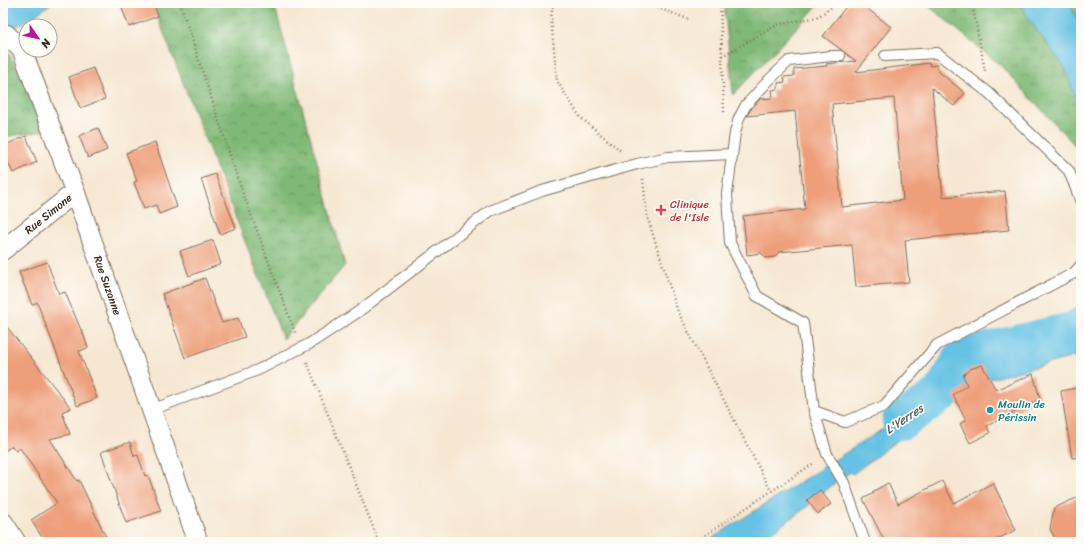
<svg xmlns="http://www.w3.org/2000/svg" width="1084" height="545" font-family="Sriracha,sans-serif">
	<defs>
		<pattern id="forest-crowns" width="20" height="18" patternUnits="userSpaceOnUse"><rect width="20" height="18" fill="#80b977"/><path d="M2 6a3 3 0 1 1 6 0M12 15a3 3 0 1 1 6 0" fill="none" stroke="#6a9761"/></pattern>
	</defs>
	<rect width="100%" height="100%" fill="#fdfcf7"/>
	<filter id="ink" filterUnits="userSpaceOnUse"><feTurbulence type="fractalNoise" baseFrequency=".025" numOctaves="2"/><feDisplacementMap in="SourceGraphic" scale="8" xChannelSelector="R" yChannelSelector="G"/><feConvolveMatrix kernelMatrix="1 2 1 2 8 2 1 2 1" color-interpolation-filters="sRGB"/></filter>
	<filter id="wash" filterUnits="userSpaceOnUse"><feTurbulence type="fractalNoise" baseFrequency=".012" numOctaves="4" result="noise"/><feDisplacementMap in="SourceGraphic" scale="16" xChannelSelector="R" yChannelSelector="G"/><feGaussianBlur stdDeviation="0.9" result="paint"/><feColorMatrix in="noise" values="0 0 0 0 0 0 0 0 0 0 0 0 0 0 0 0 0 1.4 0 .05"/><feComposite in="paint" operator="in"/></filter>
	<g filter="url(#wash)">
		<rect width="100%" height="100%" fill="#f6e7d2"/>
		<!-- forest -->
		<g fill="url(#forest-crowns)" stroke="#5e724a">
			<path d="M152,3H274L345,265L283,339Z"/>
			<path d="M724,3H820L733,95Z"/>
			<path d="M925,3H1081V152L1000,65Z"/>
			<path d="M3,43L30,92L43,131L3,137Z"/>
		</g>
		<!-- water -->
		<g fill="#66c2e4" stroke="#507681">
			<path d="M3,3H52L34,16L3,35Z"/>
			<path d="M1021,3H1069L1081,27V114L1065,68L1028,18Z"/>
			<path d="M1081,306V355L967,385L953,395L938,409L853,474L850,472L831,486L807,507L758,542H706L955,383L958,353L967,350L973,344L1038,320L1061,316Z"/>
		</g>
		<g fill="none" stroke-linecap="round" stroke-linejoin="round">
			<!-- river -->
			<path stroke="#66c2e4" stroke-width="38" d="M901,421L941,394L963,357L1071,331L1081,328"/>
		</g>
		<g id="blocks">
			<!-- building -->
			<g fill="#ee9f7a" fill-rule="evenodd">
				<path d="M120,3H153L158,16L129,27Z"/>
				<path d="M849,3H860L891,27L856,72L930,63V66L937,65L938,71L965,93L954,106L932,88L943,197L1005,191L1009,230L905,240L909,282L856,287L852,245L779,252L775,257L766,258L761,253L747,255L743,216L805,209L795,111L747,116L751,109L760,99L773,98L772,90L778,89V83L785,82L784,77L794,76V69L827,66L826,64L856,61L823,36ZM894,98L903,200L842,207L832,104Z"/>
				<path d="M93,68L105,99L80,108L69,77Z"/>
				<path d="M98,128L107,150L88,158L79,136Z"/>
				<path d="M26,136L37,162L13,173L3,151V146Z"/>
				<path d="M155,142L177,207L159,214L156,205L144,209L134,182L137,181L126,153Z"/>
				<path d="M215,174L236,228L220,234L201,179Z"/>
				<path d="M213,240L221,264L189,276L180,251Z"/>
				<path d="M47,262L59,294L65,292L81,330H82L88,348L79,351L97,398L77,406L37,302L32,305L19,272Z"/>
				<path d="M205,278L222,323L238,318L245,337L185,358L162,294Z"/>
				<path d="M3,322L71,408L62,412L70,434L50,439L77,481L79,480L106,537L96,542H45L31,520L57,503L20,448L16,451L12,446L3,452Z"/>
				<path d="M982,365L996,390L1033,374L1040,399L987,426L990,433L970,443L960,424L966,420L953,395L967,385L963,375L970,369Z"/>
				<path d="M1081,387V457L1072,458L1061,391Z"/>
				<path d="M130,442L134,456L138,455L145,476L148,475L161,511L126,523L101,452Z"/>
				<path d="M942,481L954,503L993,483L1016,530L991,542H885L863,499L874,493L872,492L888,483L898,504Z"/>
				<path d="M820,490L831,504L818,514L807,500Z"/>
				<path d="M1081,496V542H1057L1050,529L1054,508Z"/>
			</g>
		</g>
	</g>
	<g filter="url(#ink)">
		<use href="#blocks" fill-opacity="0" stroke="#7c6c5d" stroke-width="1"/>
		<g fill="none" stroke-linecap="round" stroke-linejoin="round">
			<defs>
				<g id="service">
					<path d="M840,56H831L789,61L770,79L746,105L739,118L735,133L727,194L730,243L757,296L803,323L814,411L845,422L884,406L937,345L1074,273L1081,265"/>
					<path d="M885,56L937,53L989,93L1069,171L1081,202"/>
					<path d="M151,410L258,370L309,344L358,312L490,211L542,191L637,164L668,157L732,154"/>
					<path d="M814,411L827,454L844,483L865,542"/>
				</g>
				<g id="minor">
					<path id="s1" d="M6,34L22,50L75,192L198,542"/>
					<path id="s2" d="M3,250L75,192"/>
					<path d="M3,522L16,542"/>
				</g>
			</defs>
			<!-- service casing -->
			<use href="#service" stroke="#7c6c5d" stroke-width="12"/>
			<!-- minor casing -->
			<use href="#minor" stroke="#7c6c5d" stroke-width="21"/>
			<!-- path -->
			<g stroke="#7c6c5d" stroke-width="2.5" stroke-dasharray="1 3" stroke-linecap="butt">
				<path d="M180,3L241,188L296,335"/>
				<path d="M553,3L551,18L557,81L580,117L622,152"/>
				<path d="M651,3L655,7L688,19"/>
				<path d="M720,3L724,112"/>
				<path d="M972,3L985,71"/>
				<path d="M722,56L779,24L818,17L837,3"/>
				<path d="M643,179L647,216L678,312L771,491"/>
				<path d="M307,362L379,542"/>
				<path d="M695,542L814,463"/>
			</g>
			<!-- service -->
			<use href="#service" stroke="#fff" stroke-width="10"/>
			<!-- minor -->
			<use href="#minor" stroke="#fff" stroke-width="19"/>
		</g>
	</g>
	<!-- markers -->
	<path fill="#e0444e" stroke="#fdfcf7" stroke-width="1.5" d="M659 204h4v4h4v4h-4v4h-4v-4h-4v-4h4z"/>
	<circle fill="#0f9aa8" stroke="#fdfcf7" stroke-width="1.5" cx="990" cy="410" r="4"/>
	<g text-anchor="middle" stroke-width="3.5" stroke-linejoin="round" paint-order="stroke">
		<!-- health labels -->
		<g font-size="11" fill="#be3a42" stroke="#fdfcf7" text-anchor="start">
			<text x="670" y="208">Clinique<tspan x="670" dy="13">de l'Isle</tspan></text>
		</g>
		<!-- street labels -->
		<g font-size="11" fill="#3b2a1e" stroke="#fdfcf7">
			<text dy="4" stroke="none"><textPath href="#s2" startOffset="58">Rue Simone</textPath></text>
			<text dy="4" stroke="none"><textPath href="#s1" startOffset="273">Rue Suzanne</textPath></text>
		</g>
		<!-- culture labels -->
		<g font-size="11" fill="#0d838f" stroke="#fdfcf7" text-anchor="start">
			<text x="998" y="408">Moulin de<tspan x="998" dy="13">Périssin</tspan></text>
		</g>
		<!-- water labels -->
		<g font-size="12" font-style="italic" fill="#4a5f63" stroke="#fdfcf7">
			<text transform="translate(904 419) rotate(-34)" y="4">L'Yerres</text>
		</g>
	</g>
	<!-- margin -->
	<rect width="1084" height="545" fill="none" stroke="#fdfcf7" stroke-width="16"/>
	<!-- north arrow -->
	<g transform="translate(38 38) rotate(124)"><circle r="19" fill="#fdfcf7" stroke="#afa8a0"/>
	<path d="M0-3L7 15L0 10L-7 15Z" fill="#b5179e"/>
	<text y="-6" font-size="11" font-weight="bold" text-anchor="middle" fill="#3b2a1e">N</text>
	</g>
</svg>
